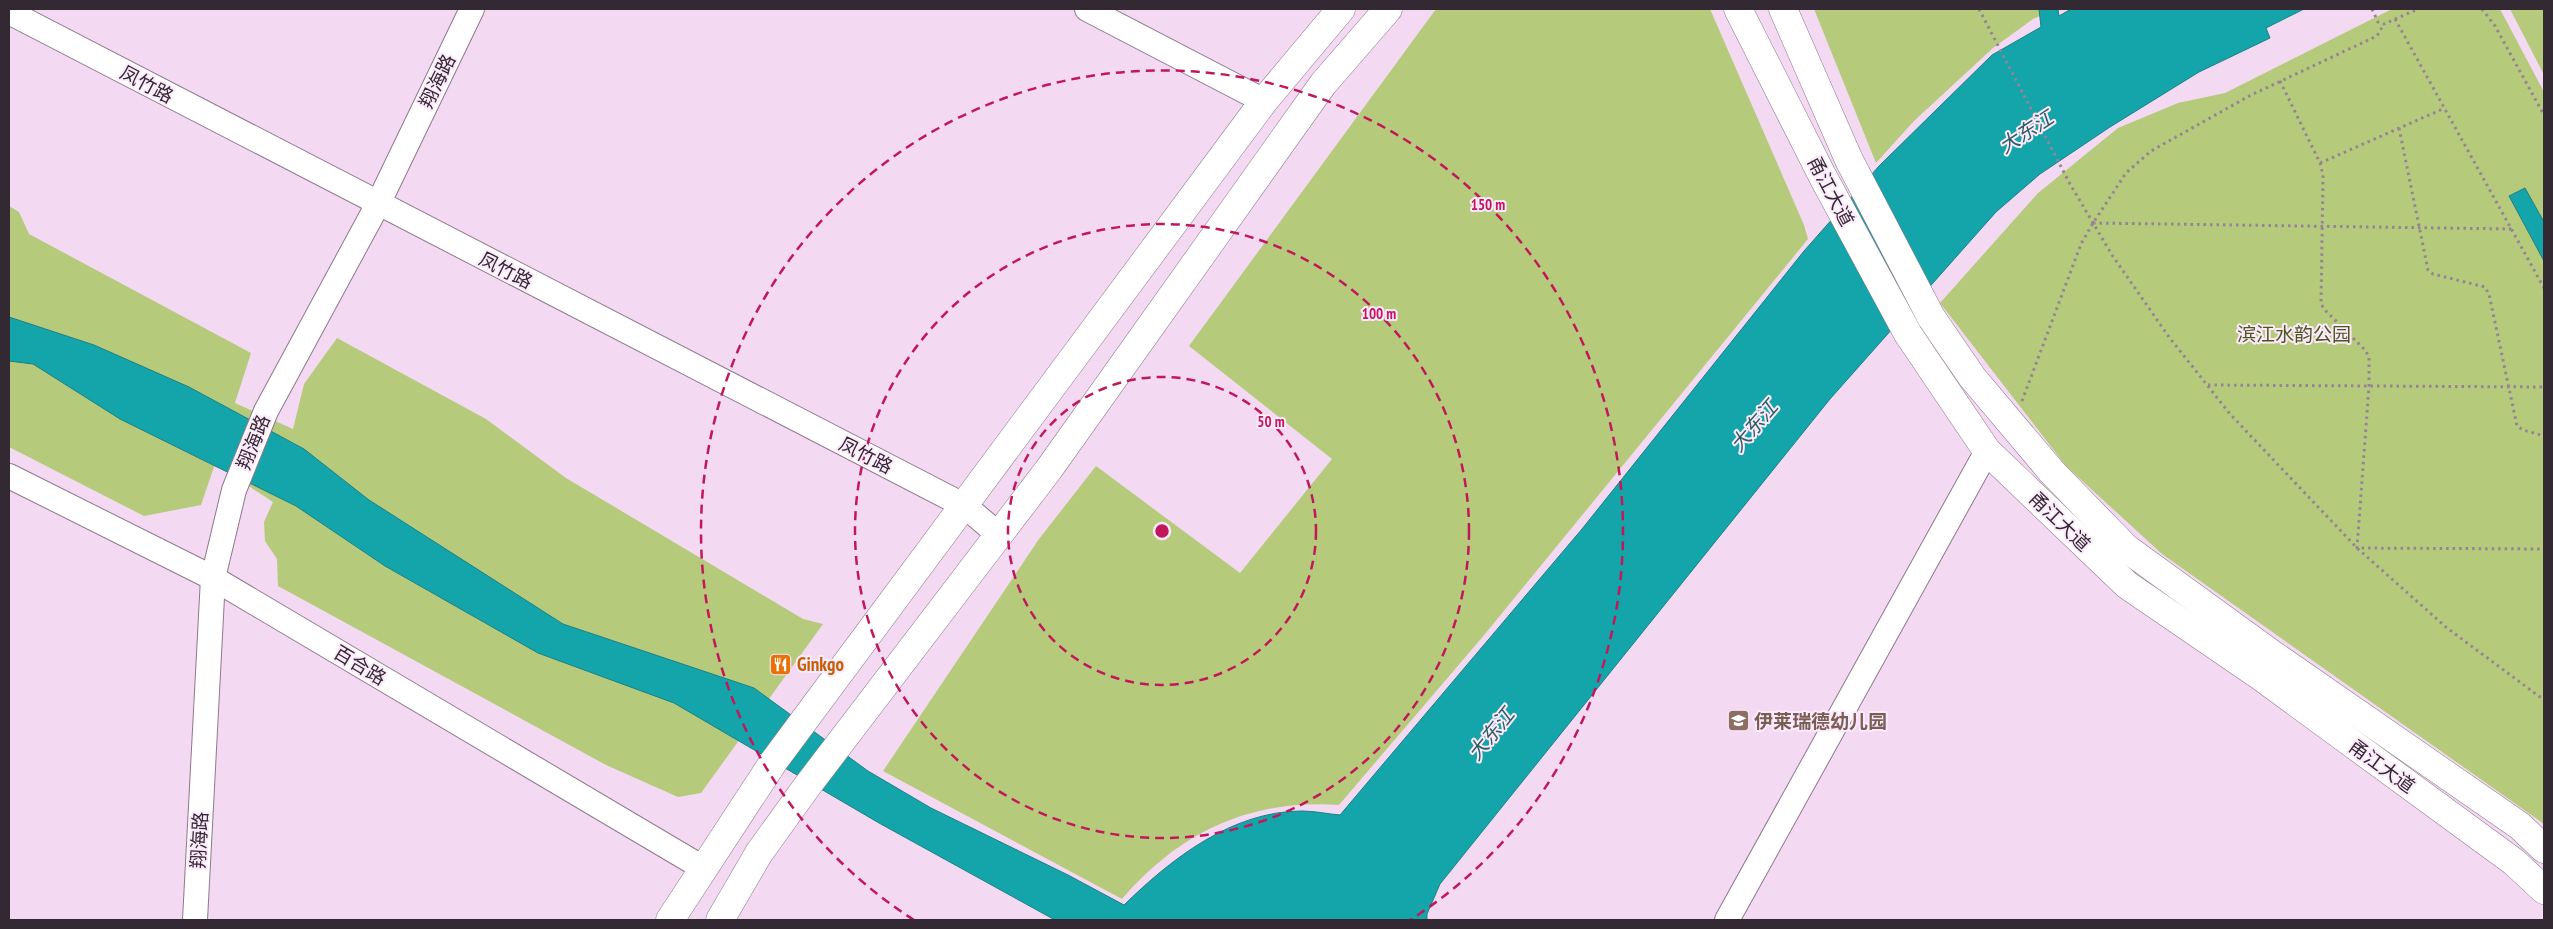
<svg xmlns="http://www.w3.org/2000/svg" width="2553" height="929" font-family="'PT Sans Narrow','Noto Sans SC',sans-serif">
	<rect width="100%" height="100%" fill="#f3daf2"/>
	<!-- green -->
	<g fill="#b6ca7b">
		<path d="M1436,9H1710L1804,225L1808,239L1485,634L1339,805C1250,799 1180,832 1122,899L883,771L1039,539L1096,466L1240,573L1332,459L1189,346Z"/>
		<path d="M1814,9H2057L2033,19L1993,48L1914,121L1876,163Z"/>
		<path d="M2392,9H2500L2544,92V824L2162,554L2066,466L1940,303L2038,193L2118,128L2178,103L2225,93Z"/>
		<path d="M2510,9H2544V75Z"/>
		<path d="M9,206L19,212L29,234L251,353L235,403L293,429L304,384L337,338L486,419L566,478L803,619L823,624L701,793L678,797L606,765L278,586L277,559L265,541L264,522L273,502L215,464L201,505L144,516L9,447Z"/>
	</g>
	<!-- water -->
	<g fill="#13a5aa" stroke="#1c8086">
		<path d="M2039,9H2058L2059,16L2071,9H2304L2266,28L2270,38L2199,72L2110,127L2040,174L1996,212L1830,399L1440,884L1427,914V920H1055L879,823L674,703L538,653L385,566L296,506L120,419L33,364L9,361V317L94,345L189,387L304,449L369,500L563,624L754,688L868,771L931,808L1068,875L1124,905C1171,859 1232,811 1302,811C1315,811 1328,814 1340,815L1582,529L1804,251L1879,166L1992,55L2041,27Z"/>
		<path d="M2525,188L2544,222V261L2509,196Z"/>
	</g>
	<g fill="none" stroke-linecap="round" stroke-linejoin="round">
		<defs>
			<g id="minor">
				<path d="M1087,9L1264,101"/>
				<path d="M9,12L965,506L999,535"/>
				<path d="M9,476L213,578L703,868"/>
				<path d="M195,920L213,578L234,490L266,411L378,204L472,9"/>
				<path d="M1727,920L1987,451"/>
			</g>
			<g id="tertiary">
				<path d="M670,920L774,761L1264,101L1341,9"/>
				<path d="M720,920L759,853L808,785L1049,469L1323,84L1388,9"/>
			</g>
			<g id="secondary">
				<path d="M1738,9L1823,177L1908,334L1987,451L2127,585L2260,676L2514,862L2544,890"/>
				<path d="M1783,9L1849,160L1931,317L1972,377L2052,472L2126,548L2272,654L2520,826L2544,849"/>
			</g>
		</defs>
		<!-- minor casing -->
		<use href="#minor" stroke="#8f788d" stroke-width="26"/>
		<!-- tertiary casing -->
		<use href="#tertiary" stroke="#8f788d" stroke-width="29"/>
		<!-- secondary casing -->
		<use href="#secondary" stroke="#8f788d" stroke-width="29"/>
		<!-- path -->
		<g stroke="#958495" stroke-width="3" stroke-dasharray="2.5 4" stroke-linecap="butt">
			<path d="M1979,9L2070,184L2112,255L2169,337L2230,414L2357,548L2447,628L2544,700"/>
			<path d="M2372,9L2378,22L2384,24L2418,9"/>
			<path d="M2482,9L2495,26L2544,115"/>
			<path d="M2395,19L2544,288"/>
			<path d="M2280,81L2320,163L2323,175L2321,304L2325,310L2366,351L2369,358V386L2357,548L2544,549"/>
			<path d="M2399,128L2428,270L2433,274L2485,287L2489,294L2517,426L2523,430L2544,436"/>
			<path d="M2320,163L2445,108"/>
			<path d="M2093,223L2512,229"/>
			<path d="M2208,385L2544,387"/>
			<path d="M2022,401L2081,244L2093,223L2126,173L2151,151L2251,95L2377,36L2384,24"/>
		</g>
		<!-- minor -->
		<use href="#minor" stroke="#fff" stroke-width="24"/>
		<!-- tertiary -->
		<use href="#tertiary" stroke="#fff" stroke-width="28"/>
		<!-- secondary -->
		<use href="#secondary" stroke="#fff" stroke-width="28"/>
	</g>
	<!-- distance rings -->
	<g fill="none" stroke="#c2185b" stroke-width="2.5" stroke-dasharray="9 6">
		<circle cx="1162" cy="531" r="154"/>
		<circle cx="1162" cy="531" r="307"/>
		<path d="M914 920A461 461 0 1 1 1410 920"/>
	</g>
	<!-- icons -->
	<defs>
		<symbol id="restaurant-square" viewBox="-11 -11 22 22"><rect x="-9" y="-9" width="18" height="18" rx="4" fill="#e8710a" stroke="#fde9fc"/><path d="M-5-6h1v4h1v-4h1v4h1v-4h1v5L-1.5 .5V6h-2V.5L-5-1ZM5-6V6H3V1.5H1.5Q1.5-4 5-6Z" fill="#fff"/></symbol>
		<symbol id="school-square" viewBox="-11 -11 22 22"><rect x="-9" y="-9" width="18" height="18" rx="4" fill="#8d6e63" stroke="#fde9fc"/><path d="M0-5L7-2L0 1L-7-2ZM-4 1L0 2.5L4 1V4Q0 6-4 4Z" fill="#fff"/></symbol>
	</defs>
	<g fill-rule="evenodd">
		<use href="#restaurant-square" x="768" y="652" width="25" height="25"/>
		<use href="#school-square" x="1726" y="708" width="25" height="25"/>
	</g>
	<g text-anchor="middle" stroke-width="4" stroke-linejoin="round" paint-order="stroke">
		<!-- street labels -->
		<g font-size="19" fill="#322932" stroke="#fde9fc">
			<text transform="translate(437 81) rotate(-64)" y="7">翔海路</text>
			<text transform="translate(147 84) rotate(28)" y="7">凤竹路</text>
			<text transform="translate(1831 191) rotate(62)" y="7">甬江大道</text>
			<text transform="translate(506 270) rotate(27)" y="7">凤竹路</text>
			<text transform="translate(253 442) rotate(-68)" y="7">翔海路</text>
			<text transform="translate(866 455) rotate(27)" y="7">凤竹路</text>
			<text transform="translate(2060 521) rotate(44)" y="7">甬江大道</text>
			<text transform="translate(360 665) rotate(31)" y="7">百合路</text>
			<text transform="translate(2382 766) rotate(36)" y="7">甬江大道</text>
			<text transform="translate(199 840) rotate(-87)" y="7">翔海路</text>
		</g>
		<!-- park labels -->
		<g font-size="19" fill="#4a571c" stroke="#fde9fc">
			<text x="2294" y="341">滨江水韵公园</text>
		</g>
		<!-- food labels -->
		<g font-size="19" font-weight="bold" fill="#c56008" stroke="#fde9fc" text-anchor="start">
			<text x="797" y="671">Ginkgo</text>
		</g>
		<!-- education labels -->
		<g font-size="19" font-weight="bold" fill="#785e54" stroke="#fde9fc" text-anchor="start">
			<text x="1754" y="728">伊莱瑞德幼儿园</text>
		</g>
		<!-- water labels -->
		<g font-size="20" font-style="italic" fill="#2b5f61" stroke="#fde9fc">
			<text transform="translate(2026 132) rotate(-33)" y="7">大东江</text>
			<text transform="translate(1754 426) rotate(-49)" y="7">大东江</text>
			<text transform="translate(1491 734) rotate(-51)" y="7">大东江</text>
		</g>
	</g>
	<circle cx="1162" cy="531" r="8" fill="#c2185b" stroke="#fde9fc" stroke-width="2.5"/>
	<g font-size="15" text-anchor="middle" font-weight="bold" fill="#c2185b" stroke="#fde9fc" stroke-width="4" stroke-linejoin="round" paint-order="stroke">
		<text x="1488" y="210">150 m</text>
		<text x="1379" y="319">100 m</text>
		<text x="1271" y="427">50 m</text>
	</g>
	<!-- border -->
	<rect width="2553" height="929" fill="none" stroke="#322932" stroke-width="20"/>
</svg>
